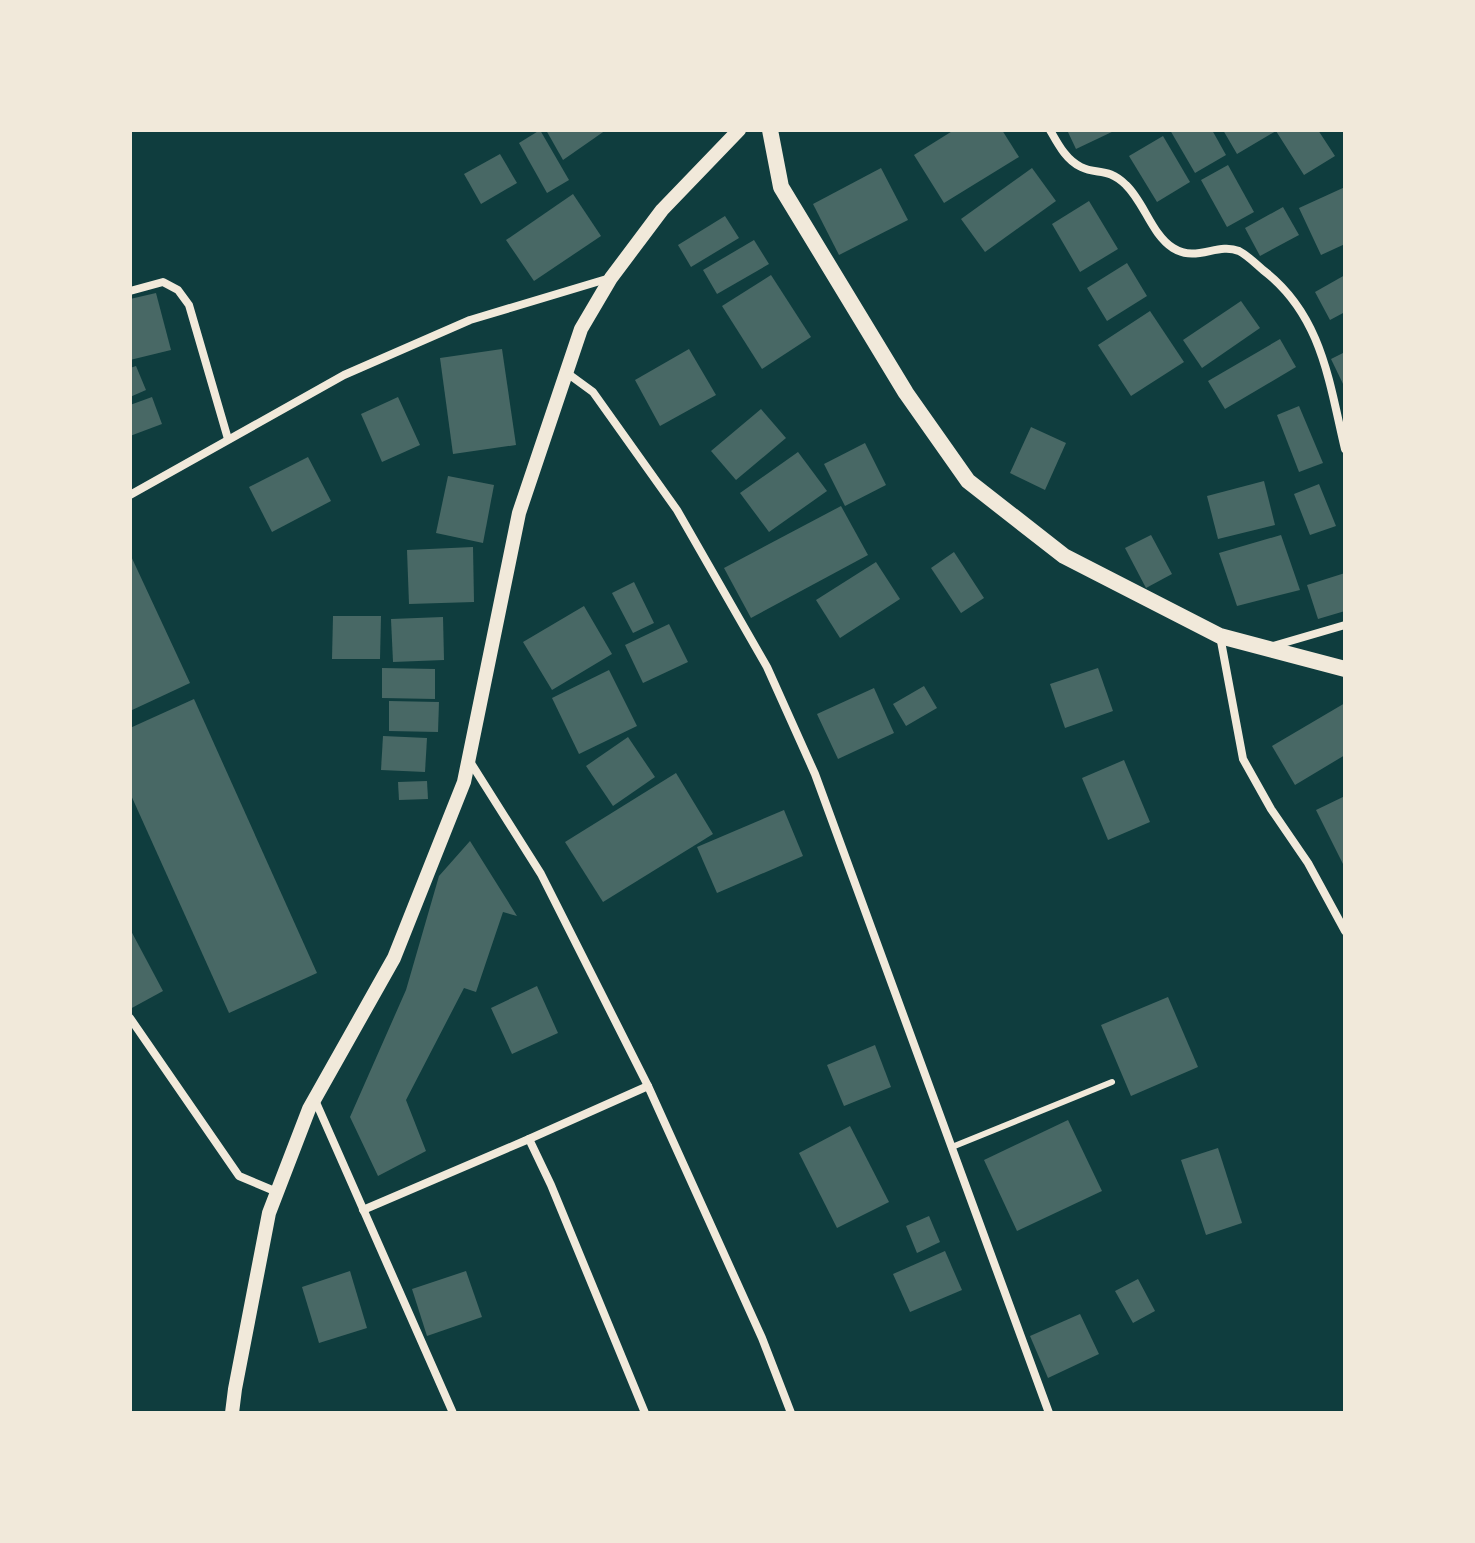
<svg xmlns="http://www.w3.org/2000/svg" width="1475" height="1543" font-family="Figtree,sans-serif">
	<rect width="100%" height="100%" fill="#0f3d3e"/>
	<!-- building -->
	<g fill="#486865">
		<path d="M540,130L569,180L547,193L519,143Z"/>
		<path d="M546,130H606L563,160Z"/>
		<path d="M954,130H1002L1019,157L944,203L914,155Z"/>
		<path d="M1067,130H1116L1076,149Z"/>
		<path d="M1170,130H1212L1226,155L1195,173Z"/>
		<path d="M1223,130H1318L1335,156L1304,175L1276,131L1237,154Z"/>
		<path d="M1163,136L1190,182L1157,202L1129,156Z"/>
		<path d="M500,154L517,183L481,204L464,174Z"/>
		<path d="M1228,165L1254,212L1227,227L1201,180Z"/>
		<path d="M881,168L908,220L839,255L813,204Z"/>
		<path d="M1032,168L1056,201L985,252L961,219Z"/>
		<path d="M1345,187V244L1321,255L1299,208Z"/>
		<path d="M573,194L601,236L534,281L506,240Z"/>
		<path d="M1089,201L1118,249L1080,272L1052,224Z"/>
		<path d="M1283,207L1299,235L1260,256L1245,228Z"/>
		<path d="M725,216L739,238L691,267L678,245Z"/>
		<path d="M754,240L769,264L717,294L703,270Z"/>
		<path d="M1127,263L1147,296L1107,321L1087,288Z"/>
		<path d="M771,275L811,337L762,369L722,306Z"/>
		<path d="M1345,275V312L1330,320L1315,292Z"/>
		<path d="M156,293L171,350L130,360V299Z"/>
		<path d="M1241,301L1260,328L1202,368L1183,340Z"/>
		<path d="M1150,311L1184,362L1131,396L1098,345Z"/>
		<path d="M1280,339L1296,367L1225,409L1208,381Z"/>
		<path d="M502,349L516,445L453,454L440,358Z"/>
		<path d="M689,349L716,395L660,426L635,380Z"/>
		<path d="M1345,352V388L1331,359Z"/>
		<path d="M136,366L146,390L130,397V368Z"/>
		<path d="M152,397L162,424L130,436V405Z"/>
		<path d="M398,397L420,445L382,462L361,414Z"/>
		<path d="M1299,406L1323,463L1299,472L1277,415Z"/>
		<path d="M761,409L786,438L736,480L711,451Z"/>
		<path d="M1031,427L1066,443L1045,490L1010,473Z"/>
		<path d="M865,443L886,485L845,506L824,464Z"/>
		<path d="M798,452L827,491L769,532L740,493Z"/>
		<path d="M308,457L331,501L272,532L249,487Z"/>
		<path d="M448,476L494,485L483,543L436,533Z"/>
		<path d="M1264,481L1275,525L1218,539L1207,496Z"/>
		<path d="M1319,484L1336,526L1310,535L1294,494Z"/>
		<path d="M841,506L868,555L751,618L724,568Z"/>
		<path d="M1151,535L1172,574L1146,588L1125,548Z"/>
		<path d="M1281,535L1300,590L1237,606L1219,553Z"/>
		<path d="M473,547L474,602L409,604L407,550Z"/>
		<path d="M954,552L984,598L961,613L931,568Z"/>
		<path d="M130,554L190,683L130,711Z"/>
		<path d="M876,562L900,599L840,638L816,600Z"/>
		<path d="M1345,573V611L1318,619L1307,585Z"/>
		<path d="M634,582L654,623L633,633L612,593Z"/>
		<path d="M584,606L612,654L552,690L523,642Z"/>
		<path d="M333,616H381L380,659H332Z"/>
		<path d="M443,617L444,660L393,662L391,619Z"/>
		<path d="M669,624L688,662L643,683L625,645Z"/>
		<path d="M382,668L435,669V699L382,698Z"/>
		<path d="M1098,668L1113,711L1065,728L1050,684Z"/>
		<path d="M609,670L637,726L579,754L552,698Z"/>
		<path d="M924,686L937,708L906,726L893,704Z"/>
		<path d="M874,688L894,733L838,759L817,714Z"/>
		<path d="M194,699L317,973L229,1013L130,793V728Z"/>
		<path d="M389,701L439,702L438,732L389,731Z"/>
		<path d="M1345,703V755L1295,785L1272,746Z"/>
		<path d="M383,736L427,738L425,772L381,770Z"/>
		<path d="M628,737L655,777L613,806L586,766Z"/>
		<path d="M1124,760L1150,822L1108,840L1082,778Z"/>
		<path d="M676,773L713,834L603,902L565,842Z"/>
		<path d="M427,781L428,799L399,800L398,782Z"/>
		<path d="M1345,796V868L1316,810Z"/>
		<path d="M784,810L803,856L717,893L697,847Z"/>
		<path d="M470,841L517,916L503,912L476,992L464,988L406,1100L426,1151L378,1176L350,1117L406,990L439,876Z"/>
		<path d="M130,929L163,991L130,1009Z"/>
		<path d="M537,986L558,1033L512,1054L491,1008Z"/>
		<path d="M1168,997L1198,1067L1131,1096L1101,1025Z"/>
		<path d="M875,1045L891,1087L844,1106L827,1065Z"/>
		<path d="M1068,1120L1102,1191L1017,1231L984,1160Z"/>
		<path d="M850,1126L889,1202L837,1228L799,1153Z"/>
		<path d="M1218,1148L1242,1223L1206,1235L1181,1160Z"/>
		<path d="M929,1216L940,1242L917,1253L906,1226Z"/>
		<path d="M945,1251L962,1290L910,1312L893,1274Z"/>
		<path d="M350,1271L367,1328L319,1343L302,1287Z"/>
		<path d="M466,1271L482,1317L427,1336L412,1289Z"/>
		<path d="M1138,1279L1155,1311L1133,1323L1115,1291Z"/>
		<path d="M1080,1314L1099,1354L1048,1378L1030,1336Z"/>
	</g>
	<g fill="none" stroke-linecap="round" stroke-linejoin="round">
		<!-- service -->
		<path stroke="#f1e9da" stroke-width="6" d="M952,1147L1112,1082"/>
		<!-- minor -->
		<g stroke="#f1e9da" stroke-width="8">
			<path d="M1050,130C1058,144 1066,160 1081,167C1097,175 1108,167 1126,185C1144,202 1152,235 1173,248C1197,263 1217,242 1239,251C1247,255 1256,264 1263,270C1322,315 1329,382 1345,449"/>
			<path d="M130,291L163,282L178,290L189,305L228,439"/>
			<path d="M567,373L593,392L677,510L767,667L815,774L1049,1413"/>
			<path d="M130,495L344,375L470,320L610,278"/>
			<path d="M1220,636L1243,759L1271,809L1308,863L1345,931"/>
			<path d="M1273,646L1345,625"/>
			<path d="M469,760L541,874L648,1086L762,1338L791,1413"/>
			<path d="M130,1018L239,1176L277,1192"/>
			<path d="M315,1100L453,1413"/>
			<path d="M529,1139L648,1086"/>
			<path d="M363,1210L529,1139L551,1185L645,1413"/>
		</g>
		<!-- tertiary -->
		<path stroke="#f1e9da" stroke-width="14" d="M232,1413L235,1389L269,1213L309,1109L394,958L464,782L519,513L581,329L611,278L662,210L739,130"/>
		<!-- secondary -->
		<path stroke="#f1e9da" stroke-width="16" d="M770,130L781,187L906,393L968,481L1064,556L1220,636L1345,669"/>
	</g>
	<!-- border -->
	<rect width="1475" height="1543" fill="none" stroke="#f1e9da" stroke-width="264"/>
</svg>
